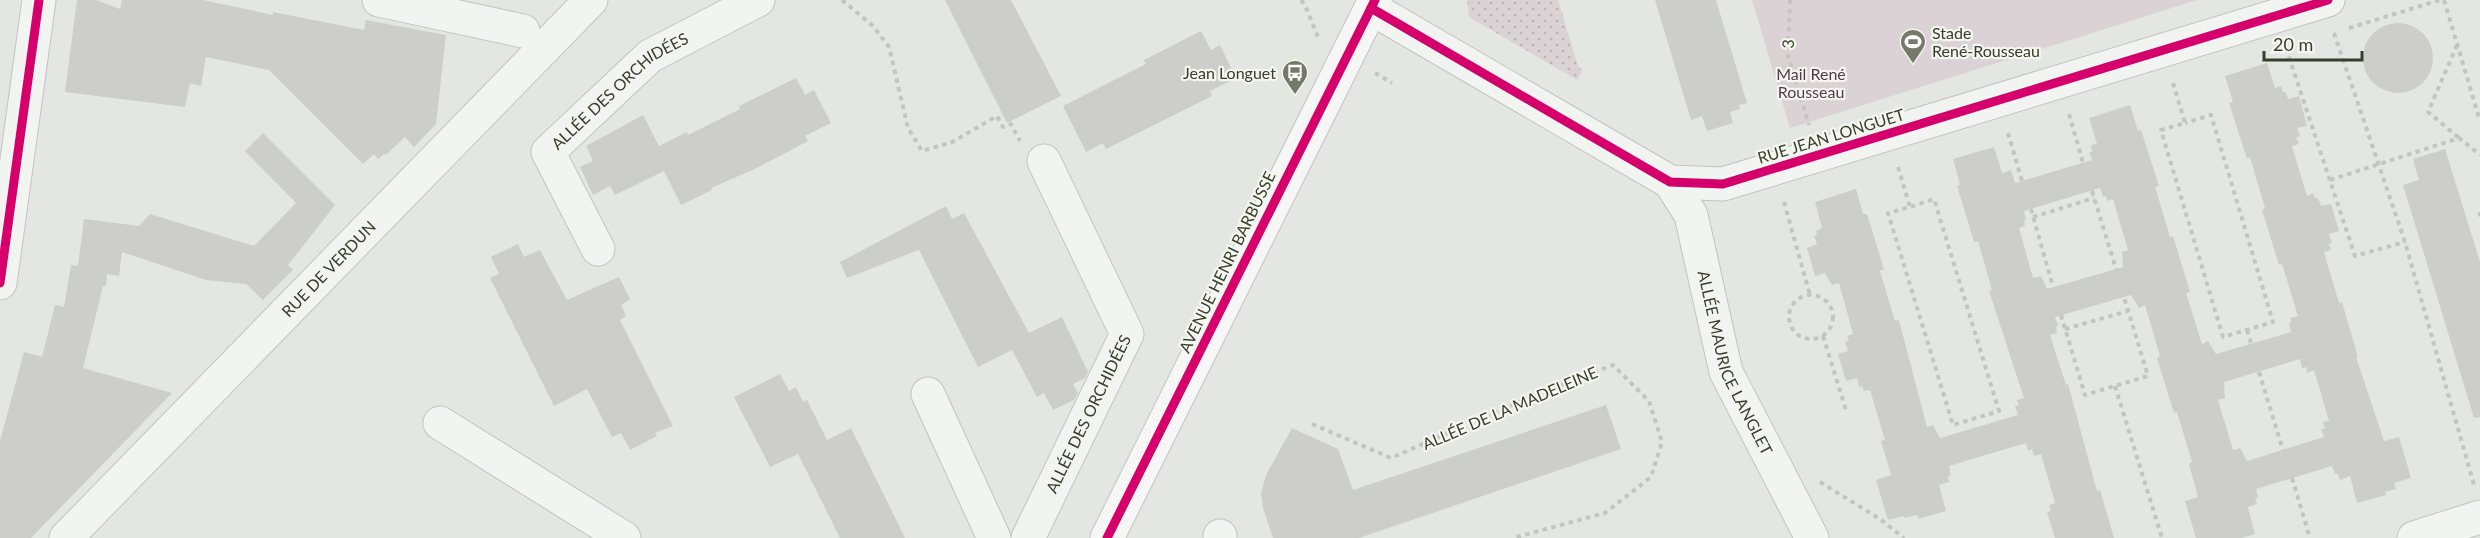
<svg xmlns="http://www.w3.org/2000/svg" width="2480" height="538" font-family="Lato,sans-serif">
	<defs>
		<pattern id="grass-dots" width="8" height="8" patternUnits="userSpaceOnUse" patternTransform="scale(1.5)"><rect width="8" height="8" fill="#dad2d5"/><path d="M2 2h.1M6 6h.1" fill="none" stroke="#bcb5b7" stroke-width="1.8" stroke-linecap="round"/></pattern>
	</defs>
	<rect width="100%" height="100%" fill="#e4e6e2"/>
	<!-- grass -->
	<path fill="url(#grass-dots)" d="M1467,0H1558L1577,63L1582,71L1577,80L1469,17Z"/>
	<!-- park -->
	<path fill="#dad2d5" d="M1752,0H2197L1790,128Z"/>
	<!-- building -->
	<g fill="#cdceca" fill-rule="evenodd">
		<path d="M77,0H96L120,9L122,0H203L273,15V12L364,30L366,20L446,35L436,124L414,147L405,137L386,155L384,154L378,159L374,154L363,164L269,70L206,57L201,86L190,83L185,107L65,92Z"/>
		<path d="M945,0H1011L1061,96L1007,123Z"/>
		<path d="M1655,0H1716L1747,103L1739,105L1740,109L1730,112L1733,123L1707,131L1702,116L1691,120Z"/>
		<circle cx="2398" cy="58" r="35"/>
		<path d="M1201,31L1211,50L1220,45L1236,78L1210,91L1212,96L1106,149L1103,143L1086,152L1063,106L1146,64L1144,60Z"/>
		<path d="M2267,63L2275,88L2281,86L2283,92H2286L2288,99L2299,96L2307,126L2297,128L2300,136L2296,138L2299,144L2292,146L2307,196L2313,193L2315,198H2318L2321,206L2331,204L2339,231L2329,234L2332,243L2329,244L2331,250L2324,252L2339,303L2342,302L2358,357H2356L2384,441L2399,437L2411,478L2394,483L2396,489L2385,492L2386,495L2357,503L2350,476L2340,480L2338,474H2335L2332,466L2256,489L2258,498H2255L2257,504L2248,507L2255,534L2241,538H2196L2185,501L2198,497L2189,464L2192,462L2177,412L2174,413L2157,358L2160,356L2145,305L2139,308L2131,295L2055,317L2058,326L2056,327L2057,333L2050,335L2066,385L2068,384L2097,491L2100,490L2114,538H2055L2047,512L2051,511L2049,505L2055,503L2041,454L2034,456L2032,449L2028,451L2026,443L1949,466L1951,475L1948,476L1949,482L1939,485L1946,511L1918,519L1917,515L1905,518L1904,516L1888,520L1876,480L1891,475L1881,441L1885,440L1870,390L1864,391L1862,386L1859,387L1857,378L1846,381L1838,354L1848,351L1845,342L1849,340L1847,336L1853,334L1839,283L1832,285L1825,273L1815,276L1807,248L1817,244L1814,236L1817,235L1816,231L1822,228L1815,202L1856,189L1863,214H1867L1884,269L1880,271L1895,321L1899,320L1927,427L1933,425L1940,438L2018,415L2015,406L2019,405L2017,400L2024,398L1989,291L1992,290L1978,241L1974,242L1957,186L1960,185L1953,159L1994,147L2002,173L2011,170L2015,183L2092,160L2089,152H2092L2091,145L2097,144L2089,118L2130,105L2138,131L2141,130L2159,186L2155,187L2170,237L2173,236L2190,292L2186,293L2202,344L2208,341L2216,354L2291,332L2289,323H2291L2290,318L2298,316L2282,264L2279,265L2262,210L2265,208L2250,157L2247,159L2229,103L2233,102L2225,76ZM2100,188L2103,197L2106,196L2107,201L2113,199L2128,250L2122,252L2123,267L2047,289L2041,276L2033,278L2019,228L2025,226L2024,221L2026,220L2024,211ZM2300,359L2302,368L2306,367L2307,373L2314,370L2329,421L2323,422L2325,429H2321L2324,437L2247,461L2240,448L2233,450L2218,400L2225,398L2224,382Z"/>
		<path d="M796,78L805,95L814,90L831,123L805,136L808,141L757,168L711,188L712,190L681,205L664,171L615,195L610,186L593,195L580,167L593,161L586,146L643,115L659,146L687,132L688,135L740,109L739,106Z"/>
		<path d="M263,133L335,205L288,265L293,270L263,300L246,284L206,280L122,252L119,276L107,274L106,286H103L83,368L172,393L31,538H0V441L24,352L42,357L55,305L64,307L71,265L78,266L84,219L139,226L150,214L254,246L296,203L245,151Z"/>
		<path d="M2445,149L2480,262V417L2474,418L2403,185L2419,180L2413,159Z"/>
		<path d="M946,206L952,219L964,213L1029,333L1062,317L1088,372L1085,378L1073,384L1078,393L1074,400L1053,410L1044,393L1037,397L1012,350L978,367L919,250L847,278L840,262Z"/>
		<path d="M518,244L524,257L540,250L567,300L619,277L630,299L621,305L626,316L620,320L673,426L655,433L657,436L630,450L621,433L612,437L587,389L554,406L490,278L499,274L491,257Z"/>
		<path d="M780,374L789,391L796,387L803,402L807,400L827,440L851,428L905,538H840L798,454L770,467L734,397Z"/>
		<path d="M1606,405L1621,449L1359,538H1273L1263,508L1261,493L1266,475L1292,428L1338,449L1353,490Z"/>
	</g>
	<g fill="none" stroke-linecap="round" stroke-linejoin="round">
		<defs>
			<g id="minor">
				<path d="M379,0L523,31"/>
				<path d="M1371,8L1670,182L1723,184L2328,0"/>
				<path id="s1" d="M1670,182L1691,215L1726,372L1812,538"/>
				<path id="s2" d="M598,249L548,152L650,56L758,0"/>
				<path d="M0,283L39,0"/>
				<path d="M928,394L994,538"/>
				<path d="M440,423L624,538"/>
				<path d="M1220,536V538"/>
				<path id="s3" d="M66,538L591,0"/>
				<path id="s4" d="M1028,538L1127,334L1044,161"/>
				<path d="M2414,538L2480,517"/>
			</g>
			<path id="major" d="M1107,538L1375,0"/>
		</defs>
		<!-- minor casing -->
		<use href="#minor" stroke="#c2c4c0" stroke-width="35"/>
		<!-- major casing -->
		<use href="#major" stroke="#c2c4bf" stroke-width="35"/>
		<!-- path -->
		<g stroke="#c4c5c1" stroke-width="4" stroke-dasharray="4.5 4.5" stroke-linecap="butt">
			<path d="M842,0L873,26L889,47L908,128L922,151L952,142L997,116L1003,127L1011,124L1020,141"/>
			<path d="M1301,0L1305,5L1318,37"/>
			<path d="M1790,0L1788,56L1809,125"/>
			<path d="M2444,0L2480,121"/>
			<path d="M2349,28L2440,0"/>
			<path d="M2334,33L2405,242L2474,485"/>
			<path d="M2457,45L2428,112L2459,138"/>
			<path d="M2286,48L2355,256L2405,242"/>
			<path d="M1375,73L1392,83"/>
			<path d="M2173,83L2185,123L2161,130L2223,337L2273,322L2211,115L2185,123"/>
			<path d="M2069,114L2083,163"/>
			<path d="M2008,133L2022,181"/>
			<path d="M1898,167L1910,207L1888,213L1953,425L1999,411L1934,199L1910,207"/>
			<path d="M2330,180L2459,138L2480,155"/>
			<path d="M2092,191L2116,269"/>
			<path d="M1784,202L1810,295"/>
			<path d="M2031,209L2053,287"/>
			<path d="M2480,212V220"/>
			<path d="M2033,217L2094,198"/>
			<circle cx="1811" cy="317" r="22"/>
			<path d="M2061,315L2085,395L2148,376L2124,297"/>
			<path d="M2065,329L2128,311"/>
			<path d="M2247,330L2251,343"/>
			<path d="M1823,336L1846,410"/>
			<path d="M2259,372L2283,450"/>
			<path d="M2115,386L2162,538"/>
			<path d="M1312,424L1391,458L1528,398L1613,365L1649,401L1662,442L1651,477L1605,513L1513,538"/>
			<path d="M2292,478L2310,538"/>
			<path d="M1820,482L1880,519L1904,538"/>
		</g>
		<!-- minor -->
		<use href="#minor" stroke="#f2f4f1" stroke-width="33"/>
		<!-- major -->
		<use href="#major" stroke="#f6f6f6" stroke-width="33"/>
		<defs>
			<g id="cycleway">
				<path d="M1371,8L1670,182L1723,184L2328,0"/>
				<path d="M0,283L39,0"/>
				<path d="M1107,538L1375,0"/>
			</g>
		</defs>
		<!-- cycleway casing -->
		<use href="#cycleway" stroke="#f4f6f0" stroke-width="13"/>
		<!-- cycleway -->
		<use href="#cycleway" stroke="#d6006c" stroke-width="9"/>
	</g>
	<!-- icons -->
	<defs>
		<symbol id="stadium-pin" viewBox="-11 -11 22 30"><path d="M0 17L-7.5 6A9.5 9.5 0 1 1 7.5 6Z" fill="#74796a" stroke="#f4f6f0"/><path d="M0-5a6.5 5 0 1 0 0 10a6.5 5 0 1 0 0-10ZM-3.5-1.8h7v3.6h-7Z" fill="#fff"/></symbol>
		<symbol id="bus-pin" viewBox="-11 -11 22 30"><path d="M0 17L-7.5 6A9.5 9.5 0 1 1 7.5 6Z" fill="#74796a" stroke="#f4f6f0"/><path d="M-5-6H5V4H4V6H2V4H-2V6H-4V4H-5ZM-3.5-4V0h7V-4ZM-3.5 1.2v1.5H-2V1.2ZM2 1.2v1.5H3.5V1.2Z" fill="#fff"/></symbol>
	</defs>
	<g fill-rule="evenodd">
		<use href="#stadium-pin" x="1898" y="27" width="30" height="40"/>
		<use href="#bus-pin" x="1280" y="58" width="30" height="40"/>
	</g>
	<g text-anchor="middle" stroke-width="4.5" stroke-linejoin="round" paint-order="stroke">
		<!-- poi labels -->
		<g font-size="16" fill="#373e2a" stroke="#f4f6f0" text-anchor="start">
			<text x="1932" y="39">Stade<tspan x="1932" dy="18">René-Rousseau</tspan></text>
			<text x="1276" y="79" text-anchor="end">Jean Longuet</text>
		</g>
		<!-- street labels -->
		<g font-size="16" fill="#373e2a" stroke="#f4f6f0">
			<text transform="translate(1788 44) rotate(-88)" y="6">3</text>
			<text dy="6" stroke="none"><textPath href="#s2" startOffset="204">ALLÉE DES ORCHIDÉES</textPath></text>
			<text transform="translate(1831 136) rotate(-17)" y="6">RUE JEAN LONGUET</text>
			<text transform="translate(1227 262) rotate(-64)" y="6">AVENUE HENRI BARBUSSE</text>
			<text dy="6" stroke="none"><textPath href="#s3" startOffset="376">RUE DE VERDUN</textPath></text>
			<text dy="6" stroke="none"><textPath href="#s1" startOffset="194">ALLÉE MAURICE LANGLET</textPath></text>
			<text transform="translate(1510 408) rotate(-23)" y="6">ALLÉE DE LA MADELEINE</text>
			<text dy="6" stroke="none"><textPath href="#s4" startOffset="138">ALLÉE DES ORCHIDÉES</textPath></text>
		</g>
		<!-- park labels -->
		<g font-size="16" fill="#583947" stroke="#f4f6f0">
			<text x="1811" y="80">Mail René<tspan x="1811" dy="18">Rousseau</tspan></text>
		</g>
	</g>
	<!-- scale -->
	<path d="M2264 51v9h98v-9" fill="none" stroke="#373e2a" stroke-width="3"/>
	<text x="2273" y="51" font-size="18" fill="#373e2a" stroke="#f4f6f0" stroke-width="4.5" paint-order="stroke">20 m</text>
</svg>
